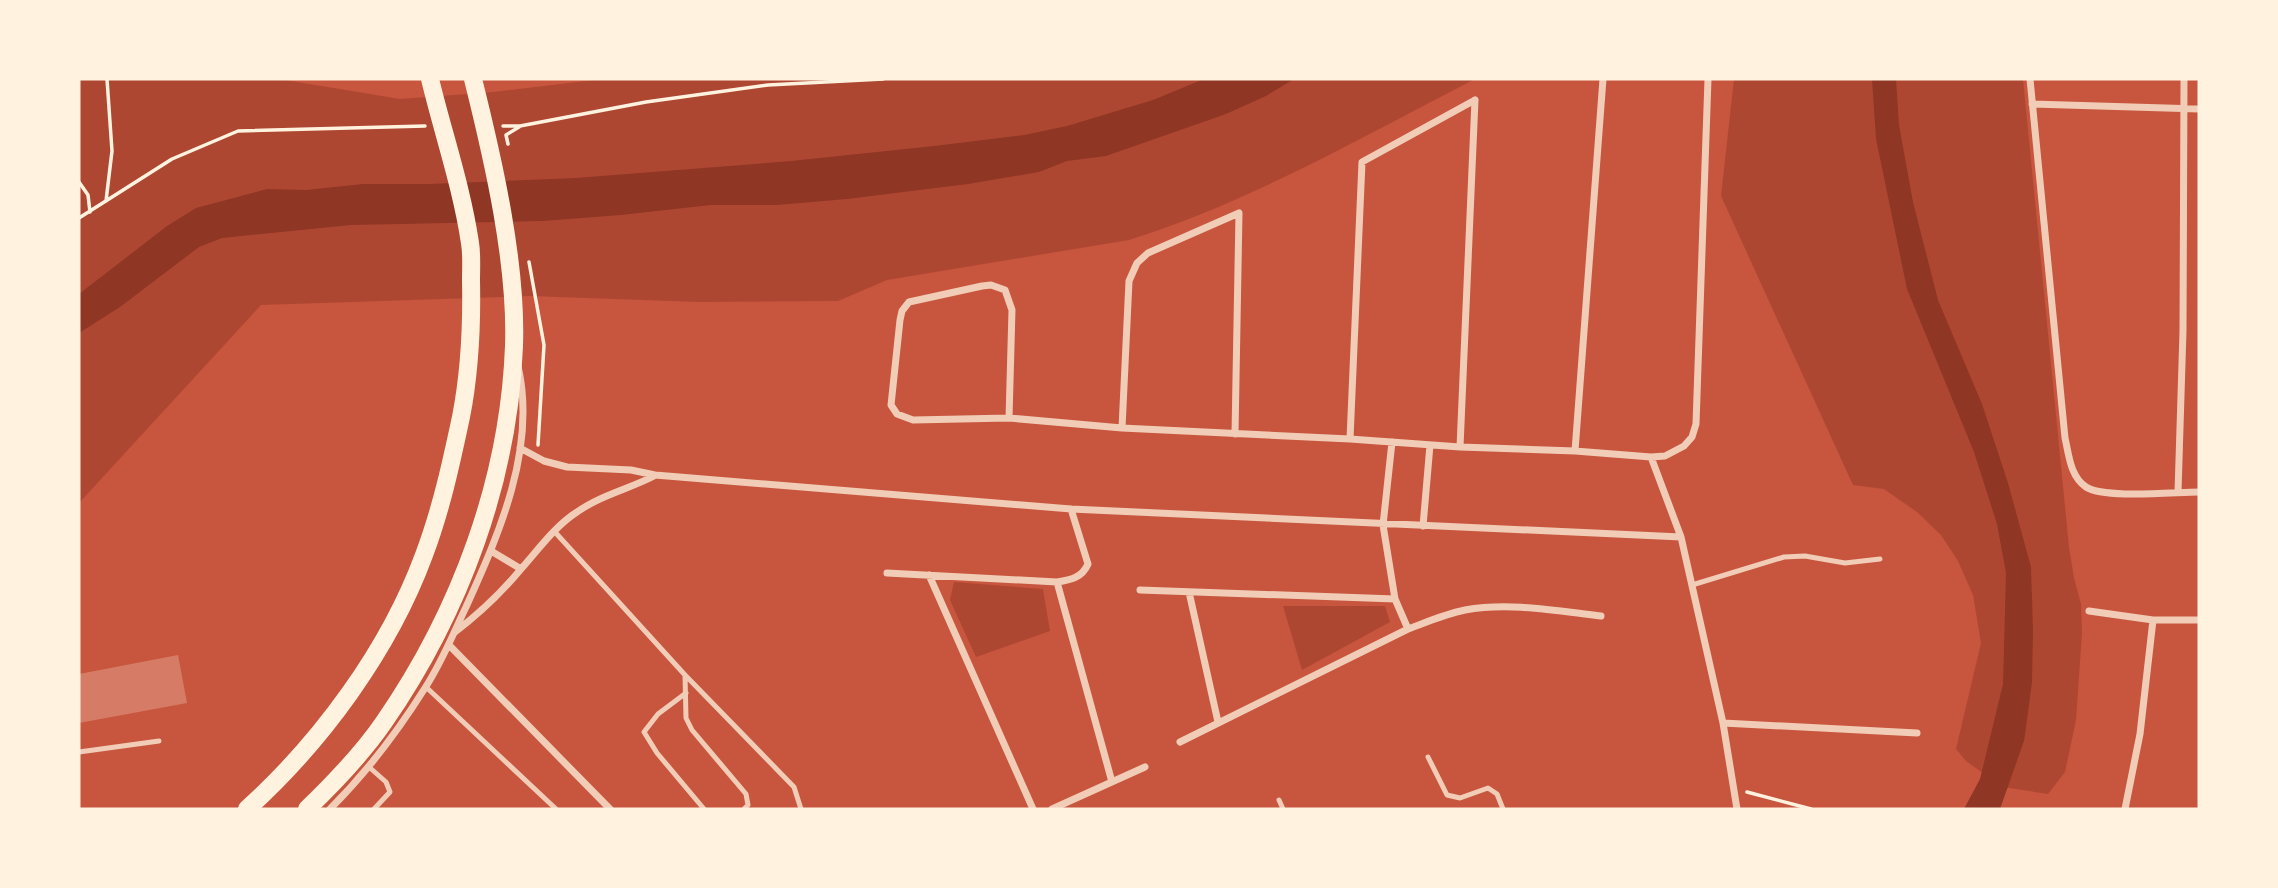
<svg xmlns="http://www.w3.org/2000/svg" width="2278" height="888" viewBox="0 0 2278 888" font-family="'Space Grotesk',sans-serif">
	<style>
		.green { fill: #ae4732 }
		.water { fill: #8f3625 }
		.building { fill: #d67c66 }
		.lines { fill: none; stroke-linecap: round; stroke-linejoin: round }
		.path { stroke: #fff3e0; stroke-width: 3.5 }
		.service { stroke: #f1ccb7; stroke-width: 5 }
		.minor { stroke: #f1ccb7; stroke-width: 7 }
		.trunk { stroke: #fff3e0; stroke-width: 18 }
	</style>
	<rect width="100%" height="100%" fill="#c8553d"/>
	<path class="green" d="M79,79H279L400,99L493,92L603,79H1475C1362,137 1250,202 1129,240L887,280L838,301L699,302L529,296L261,305L79,503Z
		M1734,79H2023L2069,547L2074,578L2081,604L2082,633L2076,720L2065,772L2048,794L2003,787L1966,761L1956,749L1981,643L1973,595L1958,561L1941,535L1917,512L1884,489L1853,485L1721,196Z
		M954,582L1043,589L1050,631L976,657L950,600Z
		M1283,606H1385L1390,622L1302,670Z"/>
	<path class="water" d="M1204,79H1294L1266,96L1226,114L1106,156L1067,161L1039,172L968,184L847,199L777,205H711L621,215L543,221L351,225L222,238L199,247L120,307L79,333V294L167,226L196,208L267,189L306,190L363,184H429L576,178L791,161L934,146L1024,135L1067,126L1153,100Z
		M1872,79H1896L1899,125L1913,202L1938,300L1982,404L2008,483L2031,567L2033,631L2032,682L2026,727L2024,741L2000,809H1964L1980,779L2003,684L2006,573L1997,524L1974,452L1907,289L1876,139Z"/>
	<path class="building" d="M178,655L187,703L79,723V674Z"/>
	<g class="lines">
		<path class="path" d="M503,126H520L646,102L768,85L883,79
			M508,144L506,135L519,127
			M79,182L88,195L90,212
			M106,201L112,151L107,79
			M79,218L172,159L238,131L425,126
			M529,262L544,345L538,445
			M1747,792L1811,809"/>
		<path class="service" d="M554,531L685,675L686,718L692,730L746,794L748,805L744,809
			M1692,585L1784,557L1805,556L1845,563L1880,559
			M685,675L794,787L801,809
			M426,687L556,809
			M686,693L658,714L644,732L657,753L704,809
			M79,752L159,741
			M1428,757L1447,795L1460,798L1488,788L1497,794L1503,809
			M369,767L386,782L390,792L374,809
			M1279,800L1283,809"/>
		<path class="minor" d="M2030,79L2065,438C2069,455 2070,476 2086,487C2104,499 2175,492 2199,492
			M2032,104L2199,109
			M1009,418L1012,310L1005,290L991,285L982,286L909,302L902,311L900,320L891,405L897,414L913,420L1009,418L1122,428L1350,439L1460,447L1575,451L1651,457L1665,456L1684,446L1692,437L1696,424L1708,79
			M1122,428L1129,281L1137,263L1148,253L1239,213L1235,434
			M1350,439L1362,162L1475,100
			M1392,442L1383,525L1395,599L1408,629
			M1460,447L1475,100
			M520,448L544,461L567,467L631,470L655,475L1071,509L1681,537
			M1575,451L1603,79
			M1651,457L1681,537L1723,723L1737,809
			M2178,492L2183,331L2184,79
			M1423,526L1430,445
			M491,551L521,569
			M887,573L1057,582C1070,580 1082,578 1088,564L1071,509
			M929,575L1033,809
			M1057,582L1112,782
			M1140,590L1395,599
			M1189,592L1218,722
			M2089,611L2153,620H2199
			M455,632C480,613 501,593 521,569C538,550 555,526 577,512C601,495 629,489 654,476
			M449,645L610,809
			M1723,723L1917,733
			M1180,742L1408,629C1427,622 1445,614 1465,610C1510,602 1557,611 1601,616
			M330,809C366,773 398,731 425,688C442,662 453,634 466,607C499,534 537,448 518,366
			M1052,809L1145,767
			M2125,809L2140,734L2153,620"/>
		<path class="trunk" d="M247,809C321,742 389,650 424,555C441,510 451,464 461,417C470,371 472,327 471,280C471,268 472,255 470,243C462,188 443,133 430,79
			M307,809C335,782 362,754 384,722C460,612 509,480 514,346C517,263 493,159 473,79"/>
	</g>
	<rect width="2278" height="888" fill="none" stroke="#fff3e0" stroke-width="161"/>
</svg>
